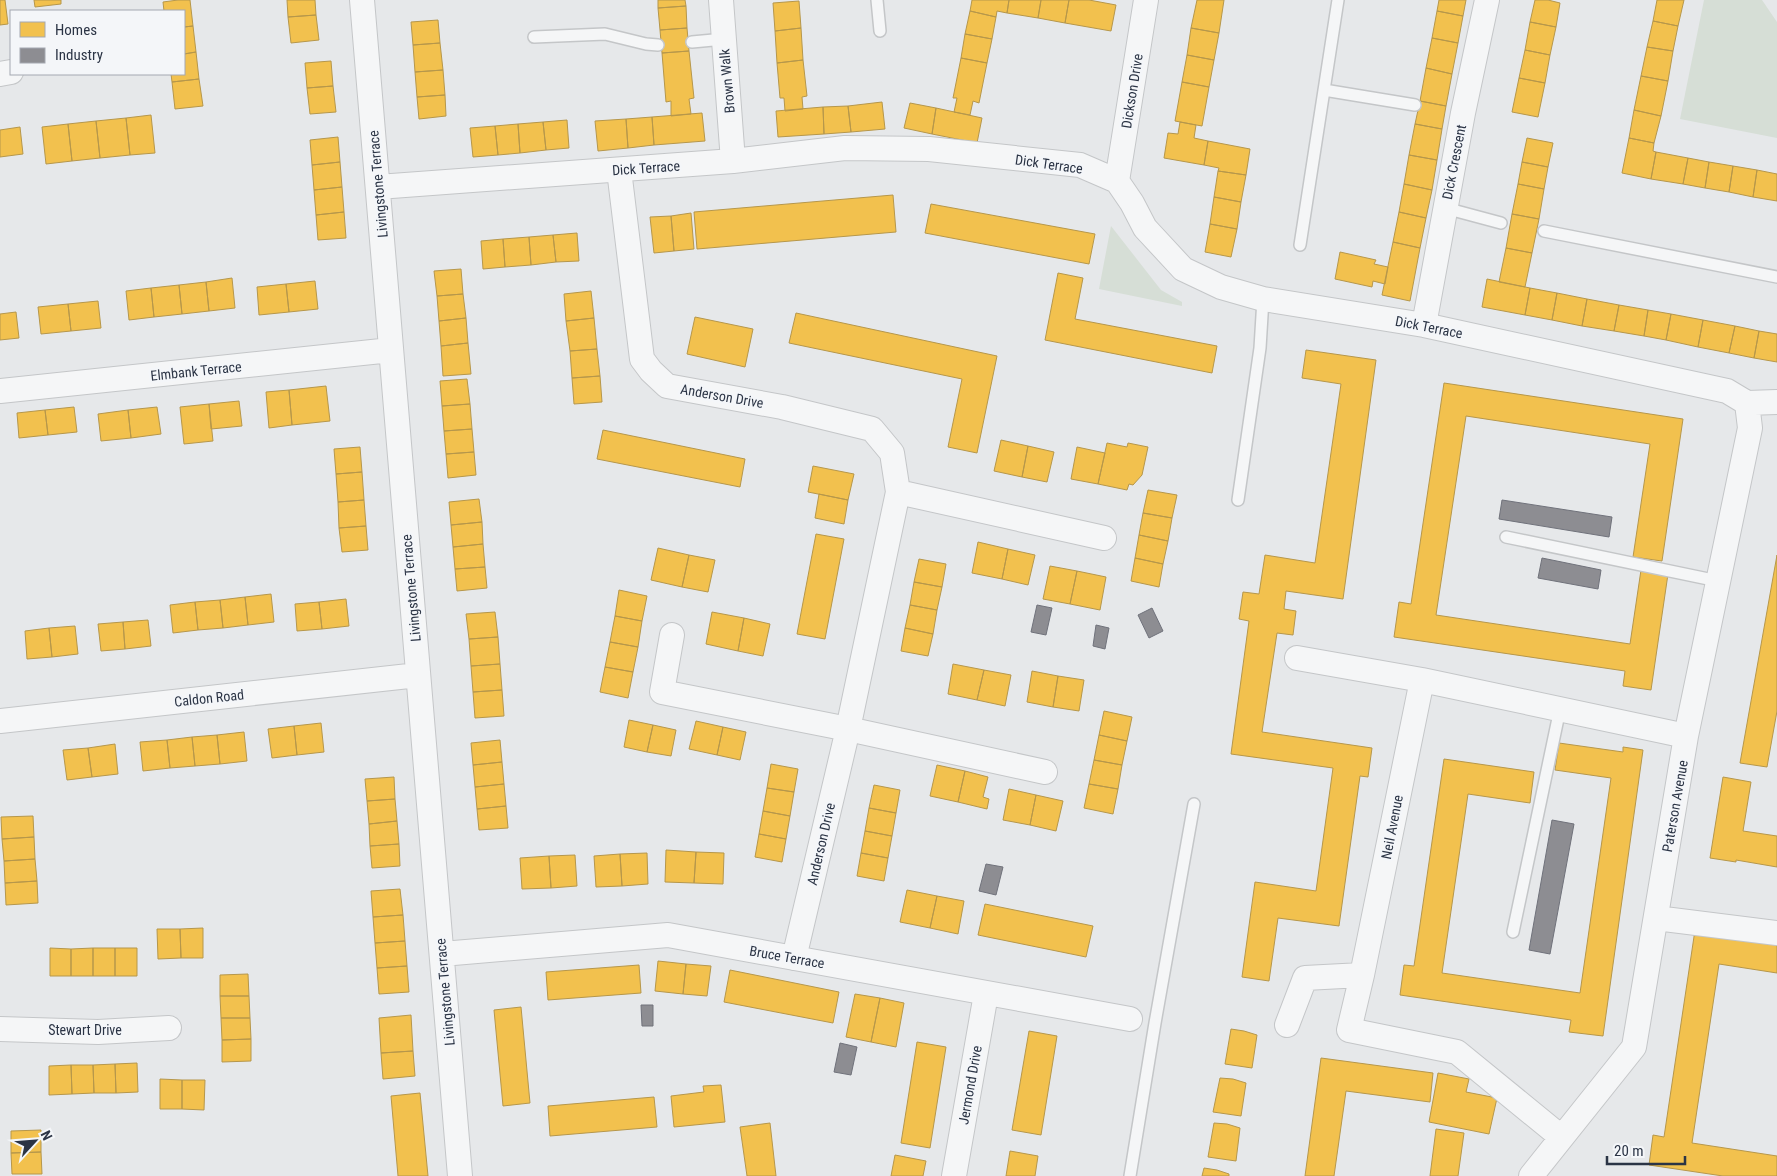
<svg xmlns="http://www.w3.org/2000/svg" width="1777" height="1176" viewBox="0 0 1777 1176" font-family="'Roboto Condensed',sans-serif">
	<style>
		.green { fill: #d6ded6 }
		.homes { fill: #f2c14e; stroke: #b6974b }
		.industry { fill: #8d8d92; stroke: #70727b }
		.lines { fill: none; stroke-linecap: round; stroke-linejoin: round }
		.service-casing { stroke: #c4c6c8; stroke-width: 14 }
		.minor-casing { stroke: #c4c6c8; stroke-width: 26 }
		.service { stroke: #f5f6f7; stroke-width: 11 }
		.minor { stroke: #f5f6f7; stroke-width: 24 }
		.labels { text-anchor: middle; stroke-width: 5; stroke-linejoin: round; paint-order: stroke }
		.street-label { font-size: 14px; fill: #2b3445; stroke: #f4f6f9 }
	</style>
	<rect width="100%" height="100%" fill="#e6e8ea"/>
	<path class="green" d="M1704,0H1762L1777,22V138L1680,119Z
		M1111,226L1161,290L1182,302V306L1099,289Z"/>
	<path class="homes" d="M0,0H5L8,24L0,25Z
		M34,0H61V4L35,7Z
		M178,0H190L193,26L184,27V11H164L163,2Z
		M287,0H315L316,15L288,17Z
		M658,0H685L686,6L658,8Z
		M972,0H1009L1007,13L997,11L996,17L970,11Z
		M1009,0H1041L1038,18L1007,13Z
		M1041,0H1069L1065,23L1038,18Z
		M1069,0H1089L1116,5L1111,31L1065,23Z
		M1197,0H1224L1219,33L1191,28Z
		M1439,0H1466L1463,16L1437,11Z
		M1535,0H1548L1560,3L1556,27L1530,22Z
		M1657,0H1684L1678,26L1653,21Z
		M799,1L801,28L775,31L773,3Z
		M686,6L687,28L660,30L658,8Z
		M970,11L996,17L992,39L965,34Z
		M1437,11L1463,16L1458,43L1432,38Z
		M316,15L319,40L291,43L288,17Z
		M438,20L440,43L413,45L411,22Z
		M1653,21L1678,26L1673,51L1647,47Z
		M1530,22L1556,27L1550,55L1525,50Z
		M193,26L196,52L184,54V27Z
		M687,28L689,51L662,53L660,30Z
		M801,28L803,60L777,63L775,31Z
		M1191,28L1219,33L1214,60L1187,55Z
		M965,34L992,39L987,63L961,58Z
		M1432,38L1458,43L1452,74L1426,68Z
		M440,43L443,70L415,72L413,45Z
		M1647,47L1673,51L1668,81L1641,76Z
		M1525,50L1550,55L1545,83L1519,78Z
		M689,51L694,98L689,99L691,114L671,116V101L666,102L662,53Z
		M196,52L199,79L172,82L171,74H184V54Z
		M1187,55L1214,60L1209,87L1182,82Z
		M961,58L987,63L979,103L973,101L970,115L954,112L957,98H953Z
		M803,60L807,96L802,97L803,109L785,111L784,98H780L777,63Z
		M331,61L333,86L307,88L305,63Z
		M1426,68L1452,74L1446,106L1420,101Z
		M443,70L445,95L417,97L415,72Z
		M1641,76L1668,81L1661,116L1634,110Z
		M1519,78L1545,83L1538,117L1512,112Z
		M199,79L203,106L175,109L172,82Z
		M1182,82L1209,87L1202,126L1175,121Z
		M333,86L336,112L310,114L307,88Z
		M445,95L446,116L419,119L417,97Z
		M1420,101L1446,106L1442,129L1415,124Z
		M882,102L885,129L851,132L848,106Z
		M910,103L936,108L932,134L904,128Z
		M848,106L851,132L824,134L823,107Z
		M823,107L824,134L778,137L776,111Z
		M936,108L982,118L977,143L932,134Z
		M1634,110L1661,116L1654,143L1629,138Z
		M702,113L705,141L654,145L652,117Z
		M151,115L155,153L130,155L126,118Z
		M652,117L654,145L628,148L626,119Z
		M126,118L130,155L100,158L96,121Z
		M626,119L628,148L598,151L595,121Z
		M567,120L569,148L546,150L543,122Z
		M96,121L100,158L72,161L68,124Z
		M543,122L546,150L520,153L518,124Z
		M1180,122L1196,125L1194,138L1208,141L1204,165L1164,158L1168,133L1178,134Z
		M68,124L72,161L46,164L42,127Z
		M518,124L520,153L498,155L495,126Z
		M1415,124L1442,129L1437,160L1409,155Z
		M495,126L498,155L473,157L470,128Z
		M20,127L23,154L0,157V130Z
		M338,137L340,162L312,165L310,140Z
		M1527,138L1553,143L1548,167L1522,162Z
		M1629,138L1654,143L1653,151L1656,152L1651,179L1622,173Z
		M1208,141L1250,149L1246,175L1218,171L1219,168L1204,165Z
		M1656,152L1688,158L1683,184L1651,179Z
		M1409,155L1437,160L1432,190L1404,184Z
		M1688,158L1709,162L1705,188L1683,184Z
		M340,162L342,187L314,190L312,165Z
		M1522,162L1548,167L1544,189L1518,184Z
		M1709,162L1733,166L1729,192L1705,188Z
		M1733,166L1757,170L1753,197L1729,192Z
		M1757,170L1777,174V201L1753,197Z
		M1218,171L1246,175L1241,202L1214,197Z
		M1404,184L1432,190L1426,218L1399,212Z
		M1518,184L1544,189L1539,219L1512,214Z
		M342,187L344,212L316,215L314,190Z
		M893,195L896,232L697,249L694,212Z
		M1214,197L1241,202L1237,229L1210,224Z
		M931,204L1095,234L1089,264L925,233Z
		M344,212L346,238L318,240L316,215Z
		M1399,212L1426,218L1420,248L1393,242Z
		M691,213L694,249L674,251L671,216Z
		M1512,214L1539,219L1532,253L1506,248Z
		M671,216L674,251L654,253L650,217Z
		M1210,224L1237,229L1231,257L1205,252Z
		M577,233L579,261L556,262L553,235Z
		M553,235L556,262L531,265L529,237Z
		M529,237L531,265L505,267L503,239Z
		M503,239L505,267L483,269L481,241Z
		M1393,242L1420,248L1410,301L1382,295Z
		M1506,248L1532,253L1525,287L1499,282Z
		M1340,252L1376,260L1374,264L1388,267L1385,284L1373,281L1372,287L1335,279Z
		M461,269L463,294L437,296L434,271Z
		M1058,273L1083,278L1075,319L1217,346L1212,373L1045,340Z
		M232,278L235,308L209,311L206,282Z
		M1487,279L1530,288L1525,315L1482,307Z
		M315,281L318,309L289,312L286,284Z
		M206,282L209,311L182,314L179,285Z
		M286,284L289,312L259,315L257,287Z
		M179,285L182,314L154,317L151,288Z
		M151,288L154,317L129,320L126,291Z
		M1530,288L1557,293L1552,320L1525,315Z
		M591,291L594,318L566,321L564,294Z
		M1557,293L1587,299L1582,326L1552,320Z
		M463,294L466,318L439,321L437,296Z
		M1587,299L1619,305L1614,331L1582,326Z
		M98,301L101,328L71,331L68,304Z
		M68,304L71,331L41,334L38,307Z
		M1619,305L1648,310L1644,336L1614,331Z
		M1648,310L1671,314L1666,340L1644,336Z
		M16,312L19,338L0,340V314Z
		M796,313L997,356L977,453L948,447L962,379L789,343Z
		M1671,314L1703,320L1698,347L1666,340Z
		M695,317L753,329L745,367L687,354Z
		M466,318L468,343L441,346L439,321Z
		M594,318L597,349L570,351L566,321Z
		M1703,320L1735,326L1729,353L1698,347Z
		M1735,326L1759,331L1754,358L1729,353Z
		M1759,331L1777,334V362L1754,358Z
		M468,343L471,374L443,376L441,346Z
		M597,349L600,376L572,378L570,351Z
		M1306,350L1376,360L1343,599L1286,591L1284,609L1296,611L1293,635L1277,633L1262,732L1372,748L1368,777L1360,776L1339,926L1278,918L1269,981L1242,977L1255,882L1316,891L1333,768L1231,754L1249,621L1239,619L1243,592L1259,594L1265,555L1315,563L1341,384L1302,378Z
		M600,376L602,402L574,404L572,378Z
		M467,379L470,404L442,406L440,381Z
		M1444,383L1683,419L1662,561L1633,557L1650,444L1466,416L1436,615L1630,644L1641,570L1668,574L1651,690L1623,686L1625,671L1394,637L1399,602L1411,604Z
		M326,386L330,421L292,425L289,390Z
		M289,390L292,425L269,428L266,392Z
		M239,401L242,426L211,429L209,404Z
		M209,404L213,441L184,444L180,407Z
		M470,404L472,429L444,431L442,406Z
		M74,407L77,432L48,435L45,410Z
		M157,407L161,434L131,438L128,410Z
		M45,410L48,435L19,438L17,413Z
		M128,410L131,438L101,441L98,414Z
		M472,429L474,452L446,454L444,431Z
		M603,430L745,459L740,487L597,459Z
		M1001,440L1028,446L1022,477L994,471Z
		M1107,443L1127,447L1128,443L1148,447L1142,475L1133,485L1129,484L1127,490L1098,484Z
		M1028,446L1054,452L1047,482L1022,477Z
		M360,447L362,472L336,474L334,449Z
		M1077,447L1105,453L1098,484L1071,479Z
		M474,452L476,475L448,478L446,454Z
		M813,466L854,474L848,500L808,492Z
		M362,472L364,500L338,502L336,474Z
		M1148,490L1177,495L1172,518L1143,513Z
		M819,494L848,500L844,524L815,518Z
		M479,499L482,522L451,525L449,502Z
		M364,500L366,526L339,528L338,502Z
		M1143,513L1172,518L1168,541L1139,535Z
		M482,522L483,544L453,547L451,525Z
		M366,526L368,550L342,552L339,528Z
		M816,534L844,539L825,639L797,634Z
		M1139,535L1168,541L1163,564L1135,558Z
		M978,542L1008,549L1002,579L972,573Z
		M483,544L485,567L455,569L453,547Z
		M658,548L689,555L682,587L651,580Z
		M1008,549L1035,555L1028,585L1002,579Z
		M689,555L715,560L708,592L682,587Z
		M1777,555V711L1767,767L1740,763Z
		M1135,558L1163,564L1159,587L1131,581Z
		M919,559L946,564L942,587L914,582Z
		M1050,566L1077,571L1070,604L1043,599Z
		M485,567L487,588L457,591L455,569Z
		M1077,571L1106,577L1100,610L1070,604Z
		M914,582L942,587L937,610L910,605Z
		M619,590L647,596L642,621L615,616Z
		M271,594L274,622L248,625L245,597Z
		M245,597L248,625L223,628L220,600Z
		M346,599L349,626L322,629L319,602Z
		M220,600L223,628L198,630L195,602Z
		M195,602L198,630L173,633L170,605Z
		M319,602L322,629L297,631L295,604Z
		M910,605L937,610L933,634L905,628Z
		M495,612L498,637L469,639L466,614Z
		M712,612L744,618L738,651L706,644Z
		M615,616L642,621L638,647L610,642Z
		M744,618L770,624L763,656L738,651Z
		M148,620L151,646L125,649L123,622Z
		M123,622L125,649L101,651L98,624Z
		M75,626L78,654L52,657L49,628Z
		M49,628L52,657L27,659L25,631Z
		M905,628L933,634L928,656L901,651Z
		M498,637L500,664L471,666L469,639Z
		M610,642L638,647L633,672L605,667Z
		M500,664L502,690L473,692L471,666Z
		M953,664L984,670L977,700L948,694Z
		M605,667L633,672L628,698L600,692Z
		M984,670L1011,675L1005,706L977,700Z
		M1032,671L1058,676L1053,707L1027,702Z
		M1058,676L1084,680L1079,711L1053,707Z
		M502,690L504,716L475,718L473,692Z
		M1104,711L1132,717L1127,741L1099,735Z
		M629,720L653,725L647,752L624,747Z
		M696,721L723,727L717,755L689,749Z
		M321,723L324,752L297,755L294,726Z
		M653,725L676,730L671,756L647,752Z
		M294,726L297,755L272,758L268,729Z
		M723,727L746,732L740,760L717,755Z
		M244,732L247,761L220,764L217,735Z
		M217,735L220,764L195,766L192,737Z
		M1099,735L1127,741L1122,765L1094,760Z
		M192,737L195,766L170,768L167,740Z
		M167,740L170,768L143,771L140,742Z
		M500,740L502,762L473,765L471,743Z
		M1559,743L1623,752V747L1643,750L1603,1036L1569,1032L1571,1020L1400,995L1404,965L1414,966L1444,759L1534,772L1530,803L1468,794L1442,973L1580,993L1611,778L1555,770Z
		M115,744L118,774L92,777L88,748Z
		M88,748L92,777L67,780L63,750Z
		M1094,760L1122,765L1118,789L1089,784Z
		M502,762L504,784L475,787L473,765Z
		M771,764L798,769L794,792L767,788Z
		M937,765L965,771L958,802L930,796Z
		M965,771L988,777L983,797L989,799L987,809L958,802Z
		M394,777L395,799L367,801L365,779Z
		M1723,777L1751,782L1743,831L1777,836V867L1736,860V862L1710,858Z
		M504,784L506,806L477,809L475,787Z
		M1089,784L1118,789L1113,814L1084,808Z
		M874,785L900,790L896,813L869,808Z
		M767,788L794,792L790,816L763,811Z
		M1009,789L1036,795L1030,825L1003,820Z
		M1036,795L1063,801L1056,831L1030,825Z
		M395,799L397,821L369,824L367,801Z
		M506,806L508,828L479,830L477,809Z
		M869,808L896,813L892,836L865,831Z
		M763,811L790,816L786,839L759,834Z
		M33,816L34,837L2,839L1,817Z
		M397,821L399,844L370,846L369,824Z
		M865,831L892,836L888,858L861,853Z
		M759,834L786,839L782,862L755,857Z
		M34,837L35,859L4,861L2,839Z
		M399,844L400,866L372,868L370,846Z
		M666,850L696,852L694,883L665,882Z
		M696,852L724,853L723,884L694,883Z
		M647,853L648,884L622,886L620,854Z
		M861,853L888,858L884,881L857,876Z
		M620,854L622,886L596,887L594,856Z
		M575,855L577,886L551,888L549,856Z
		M549,856L551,888L522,889L520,858Z
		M35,859L37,881L5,883L4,861Z
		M37,881L38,903L6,905L5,883Z
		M400,889L403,915L373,917L371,891Z
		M907,890L937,896L930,928L900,922Z
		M937,896L964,901L958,934L930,928Z
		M985,904L1093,926L1086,957L978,935Z
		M403,915L405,941L375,943L373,917Z
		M203,928V958H181L180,929Z
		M157,929H180L181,958L158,959Z
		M1695,930L1777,943V973L1719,964L1692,1143L1777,1156V1176H1723L1649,1165L1653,1135L1664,1137Z
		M405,941L407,966L377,968L375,943Z
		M50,948L71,949V976H50Z
		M93,948V976H71V949Z
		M93,948H115V976H93Z
		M115,948H137V976H115Z
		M658,961L686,964L683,994L655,991Z
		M686,964L711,966L707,996L683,994Z
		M639,965L641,993L548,1000L546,972Z
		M407,966L409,992L379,994L377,968Z
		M730,970L839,992L833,1023L724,1002Z
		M248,974L249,996H220V975Z
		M855,994L880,998L871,1042L846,1037Z
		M220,996H249L250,1018H221Z
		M880,998L904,1003L896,1047L871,1042Z
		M521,1007L530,1103L503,1106L494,1010Z
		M411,1015L413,1051L381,1053L379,1018Z
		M221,1018H250L251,1039L222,1040Z
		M1231,1029L1244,1031L1257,1035L1252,1068L1225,1064Z
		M1029,1031L1057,1036L1041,1135L1012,1130Z
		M251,1039V1061L222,1062V1040Z
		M917,1042L946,1047L930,1148L901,1143Z
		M413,1051L415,1076L383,1079L381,1053Z
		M1321,1058L1433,1073L1430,1102L1346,1091L1334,1176H1305Z
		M137,1063L138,1092L116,1093L115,1064Z
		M115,1064L116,1093H94L93,1065Z
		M71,1065L72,1094L49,1095V1066Z
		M71,1065H93L94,1093L72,1094Z
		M1438,1073L1469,1079L1466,1092L1497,1098L1489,1134L1429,1122Z
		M1220,1078L1233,1079L1246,1083L1241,1116L1213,1112Z
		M160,1079L182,1080V1109H160Z
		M182,1080H205L204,1110L182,1109Z
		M721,1085L725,1122L674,1127L671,1096L704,1092L703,1086Z
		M420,1093L428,1176H398L391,1096Z
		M654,1097L657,1127L550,1136L548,1106Z
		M770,1123L776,1176H747L740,1127Z
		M1214,1123L1227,1124L1240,1128L1236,1161L1208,1157Z
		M1436,1129L1464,1133L1458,1176H1430Z
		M41,1130V1152L11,1153V1131Z
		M1010,1151L1038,1156L1035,1176H1006Z
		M41,1152L42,1174H12L11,1153Z
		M895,1155L926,1161L923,1176H891Z
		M1204,1168L1217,1170L1229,1174V1176H1202Z"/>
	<path class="industry" d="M1502,500L1612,517L1609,537L1499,519Z
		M1542,558L1601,570L1598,589L1538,578Z
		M1037,605L1052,608L1046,635L1031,632Z
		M1152,608L1163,631L1149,638L1138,615Z
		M1096,625L1109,628L1105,649L1093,646Z
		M1552,820L1574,824L1550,954L1529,950Z
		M986,864L1003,867L996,895L979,891Z
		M641,1005H653V1026H642Z
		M840,1043L857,1047L851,1075L834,1072Z"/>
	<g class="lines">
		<defs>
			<path id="service" d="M877,0L880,31
				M534,37L605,34L646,44L658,45
				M692,42L724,39
				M1324,90L1415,105
				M1445,208L1501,223
				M1544,231L1777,277
				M1300,245L1338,0
				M1238,500L1260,348L1263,299
				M1506,537L1718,581
				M1513,932L1560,709
				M1130,1176L1155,1023L1194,804"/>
			<path id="minor" d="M362,0L460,1176
				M721,0L733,161
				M0,74L11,72
				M619,170L642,359L651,371L667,386L782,407L872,429L892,453L898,492L848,729L794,958
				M1117,181L1146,0
				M378,187L733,161L845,148L929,149L1080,165L1117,181L1132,203L1145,228L1183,269L1221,287L1263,299L1424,325L1727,391L1747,403
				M1424,325L1463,113L1487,0
				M0,391L391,350
				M1747,403L1777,402
				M898,492L1104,538
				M672,635L662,692L848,729L1045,772
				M1297,658L1422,680L1686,736
				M1422,680L1362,975L1349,1030L1457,1052L1561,1137
				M0,721L418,675
				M1656,918L1777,933
				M442,954L668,935L1130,1019
				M1287,1025L1305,978L1362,975
				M0,1029L98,1032L169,1028
				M954,1176L986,994
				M1531,1176L1634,1047L1686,736L1750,428L1747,403"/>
		</defs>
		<use href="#service" class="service-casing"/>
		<use href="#minor" class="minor-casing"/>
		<use href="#service" class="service"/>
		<use href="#minor" class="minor"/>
	</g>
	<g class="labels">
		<g class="street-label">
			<text transform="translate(727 81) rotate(-95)" y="5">Brown Walk</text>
			<text transform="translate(1132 91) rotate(-81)" y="5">Dickson Drive</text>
			<text transform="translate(1454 162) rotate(-79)" y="5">Dick Crescent</text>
			<text transform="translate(1049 164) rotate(8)" y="5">Dick Terrace</text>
			<text transform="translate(646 168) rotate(-4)" y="5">Dick Terrace</text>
			<text transform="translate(378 184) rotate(-95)" y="5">Livingstone Terrace</text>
			<text transform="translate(1429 327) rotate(11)" y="5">Dick Terrace</text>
			<text transform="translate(196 371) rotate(-6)" y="5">Elmbank Terrace</text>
			<text transform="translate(722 396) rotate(10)" y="5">Anderson Drive</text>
			<text transform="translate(411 588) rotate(-95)" y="5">Livingstone Terrace</text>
			<text transform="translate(209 698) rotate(-6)" y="5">Caldon Road</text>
			<text transform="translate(1675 806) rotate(-80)" y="5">Paterson Avenue</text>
			<text transform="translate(1392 827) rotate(-79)" y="5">Neil Avenue</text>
			<text transform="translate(821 844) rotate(-77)" y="5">Anderson Drive</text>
			<text transform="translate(787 957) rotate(10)" y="5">Bruce Terrace</text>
			<text transform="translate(445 992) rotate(-95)" y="5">Livingstone Terrace</text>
			<text x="85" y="1035">Stewart Drive</text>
			<text transform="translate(970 1085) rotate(-80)" y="5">Jermond Drive</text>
		</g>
	</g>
	<rect x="10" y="10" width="175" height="65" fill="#f4f6f9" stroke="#a4a8b1"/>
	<rect x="20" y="22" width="25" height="15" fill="#f2c14e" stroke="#a4a8b1"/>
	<text x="55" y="35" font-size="15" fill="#2b3445">Homes</text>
	<rect x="20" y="48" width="25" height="15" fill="#8d8d92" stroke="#a4a8b1"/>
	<text x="55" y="60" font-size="15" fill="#2b3445">Industry</text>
	<g transform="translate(35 1141) rotate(64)" stroke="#f4f6f9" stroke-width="4" paint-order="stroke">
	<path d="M0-4L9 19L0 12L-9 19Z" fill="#2b3445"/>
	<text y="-8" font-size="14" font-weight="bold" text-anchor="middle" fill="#2b3445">N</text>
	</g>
	<path d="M1607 1156v8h78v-8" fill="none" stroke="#2b3445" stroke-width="2.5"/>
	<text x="1614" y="1156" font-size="15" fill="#2b3445" stroke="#f4f6f9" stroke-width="4" paint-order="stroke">20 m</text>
</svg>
